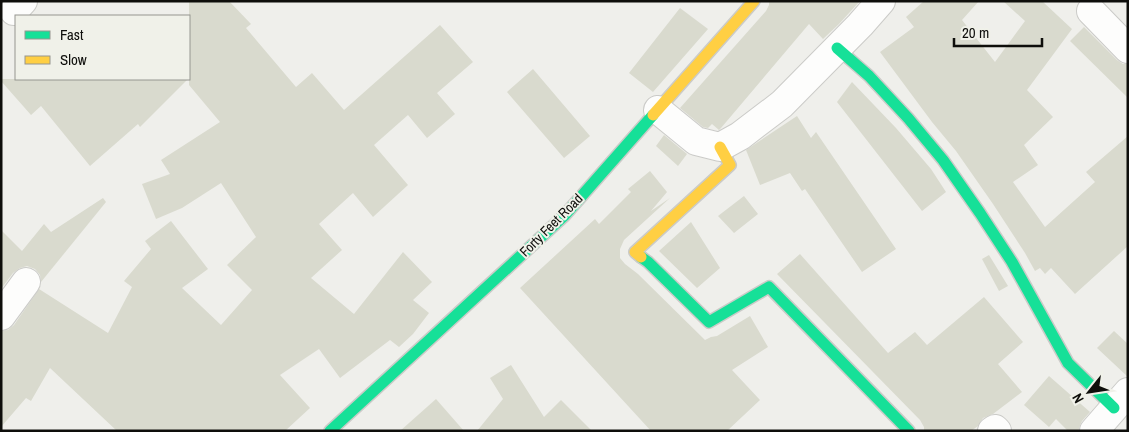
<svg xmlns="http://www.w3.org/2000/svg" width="1129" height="432" viewBox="0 0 1129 432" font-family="'Archivo Narrow',sans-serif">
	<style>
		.building { fill: #d9dace }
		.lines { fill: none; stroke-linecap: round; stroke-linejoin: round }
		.street-casing { stroke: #cbcbc8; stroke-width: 30 }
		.fast-casing { stroke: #cbcbc8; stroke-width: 14 }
		.slow-casing { stroke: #cbcbc8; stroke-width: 14 }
		.street { stroke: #fdfdfc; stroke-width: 28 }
		.fast { stroke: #16e098; stroke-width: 11 }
		.slow { stroke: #ffcf43; stroke-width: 11 }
		.labels { text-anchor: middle; stroke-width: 4; stroke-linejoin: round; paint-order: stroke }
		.street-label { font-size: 14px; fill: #0e0e0b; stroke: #f0f1e9 }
	</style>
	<rect width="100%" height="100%" fill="#efefeb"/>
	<path class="building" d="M189,1H229L251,24L246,28L296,87L312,73L344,110L440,25L473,62L437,93L455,114L427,138L408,115L374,145L408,185L373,217L353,193L319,224L342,250L311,278L354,314L403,252L432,282L413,300L429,313L413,334L399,347L390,340L340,378L319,349L280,375L310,408L285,431H117L50,368L31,401L26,398L1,427V331L8,330L14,325L39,289L108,333L132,287L124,281L151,249L145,241L171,221L208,269L182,288L221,325L252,290L227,265L256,237L221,183L182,208L156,219L142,184L170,174L161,160L220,122L189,85Z
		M769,1H860L839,24L823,39L809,24L721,128L719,130L712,124L708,128L703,127L680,108L766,11L769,5Z
		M924,1H979L962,20L995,62L1025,21L1003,1H1042L1072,29L1027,90L1053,117L1024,145L1038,165L1013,182L1045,227L1095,182L1086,172L1128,136V246L1075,294L1051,268L1045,274L1040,268L1035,271L1025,253L993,204L956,151L932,122L880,52L914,27L906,17Z
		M680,8L708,29L653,92L629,73Z
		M1084,27L1117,60L1123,64H1128V98L1070,41Z
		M533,69L590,136L564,158L507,92Z
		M1,79H188L140,127L138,124L90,166L41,106L31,115L1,81Z
		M852,82L896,128L931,169L946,192L922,211L837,102Z
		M797,116L811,138L816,132L896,249L862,272L805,189L802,191L790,173L760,185L746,150Z
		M664,135L687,154L678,166L656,146Z
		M650,171L667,192L651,211L670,198L624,240L620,249V258L625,264L638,274L705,340L711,337L717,336L750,316L768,347L732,370L760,400L727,431H651L520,288L595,219L599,224L631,192L628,189Z
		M744,196L758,214L734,233L718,216Z
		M103,198L106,202L41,282L40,275L35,269L27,266L20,268L13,273L1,289V230L22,251L44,224L51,232Z
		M691,222L720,268L697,288L659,251Z
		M800,254L888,353L915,332L927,345L984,297L1023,342L998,364L1022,392L993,414L983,418L978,426L971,431H924V427L920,420L777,274Z
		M989,255L1008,286L999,291L982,259Z
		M1114,331L1128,344V377L1097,348Z
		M511,365L544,417L561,400L592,431H477L503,399L490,378Z
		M1049,376L1090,412L1082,421L1079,428V431H1068L1056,419L1049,427L1024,405Z
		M436,399L464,431H400Z"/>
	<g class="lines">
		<defs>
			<path id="street" d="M14,11L23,1
				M1091,11L1128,49
				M658,110L696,141L720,147L740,136L782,104L860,25L881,1
				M1,316L26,282
				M992,431L995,429L997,431
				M1094,431L1128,392"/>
			<path id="fast" d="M837,48L869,76L908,118L943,160L980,213L1012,262L1068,363L1114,408
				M641,257L648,262L709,322L769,287L909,431
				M330,431L564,216L653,115"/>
			<path id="slow" d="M653,115L754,1
				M641,257L635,252L730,165L720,147"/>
		</defs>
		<use href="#street" class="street-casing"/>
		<use href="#fast" class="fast-casing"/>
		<use href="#slow" class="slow-casing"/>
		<use href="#street" class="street"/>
		<use href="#fast" class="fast"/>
		<use href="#slow" class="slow"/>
	</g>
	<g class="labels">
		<g class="street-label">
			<text transform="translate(551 225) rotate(-45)" y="5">Forty Feet Road</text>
		</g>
	</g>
	<rect width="1129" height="432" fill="none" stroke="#0e0e0b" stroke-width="5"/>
	<rect x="15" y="15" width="175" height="65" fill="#f0f1e9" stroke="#969690"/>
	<rect x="25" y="31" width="25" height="8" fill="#16e098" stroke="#969690"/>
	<text x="60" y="40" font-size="15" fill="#0e0e0b">Fast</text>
	<rect x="25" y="56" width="25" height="8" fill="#ffcf43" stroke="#969690"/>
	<text x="60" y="65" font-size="15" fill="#0e0e0b">Slow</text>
	<g transform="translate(1089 392) rotate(240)" stroke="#f0f1e9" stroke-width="4" paint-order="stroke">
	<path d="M0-4L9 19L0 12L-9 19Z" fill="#0e0e0b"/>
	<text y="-8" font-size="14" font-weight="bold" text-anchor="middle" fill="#0e0e0b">N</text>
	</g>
	<path d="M954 38v8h88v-8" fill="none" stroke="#0e0e0b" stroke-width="2.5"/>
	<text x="962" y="38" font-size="15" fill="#0e0e0b" stroke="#f0f1e9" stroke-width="4" paint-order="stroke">20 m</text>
</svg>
